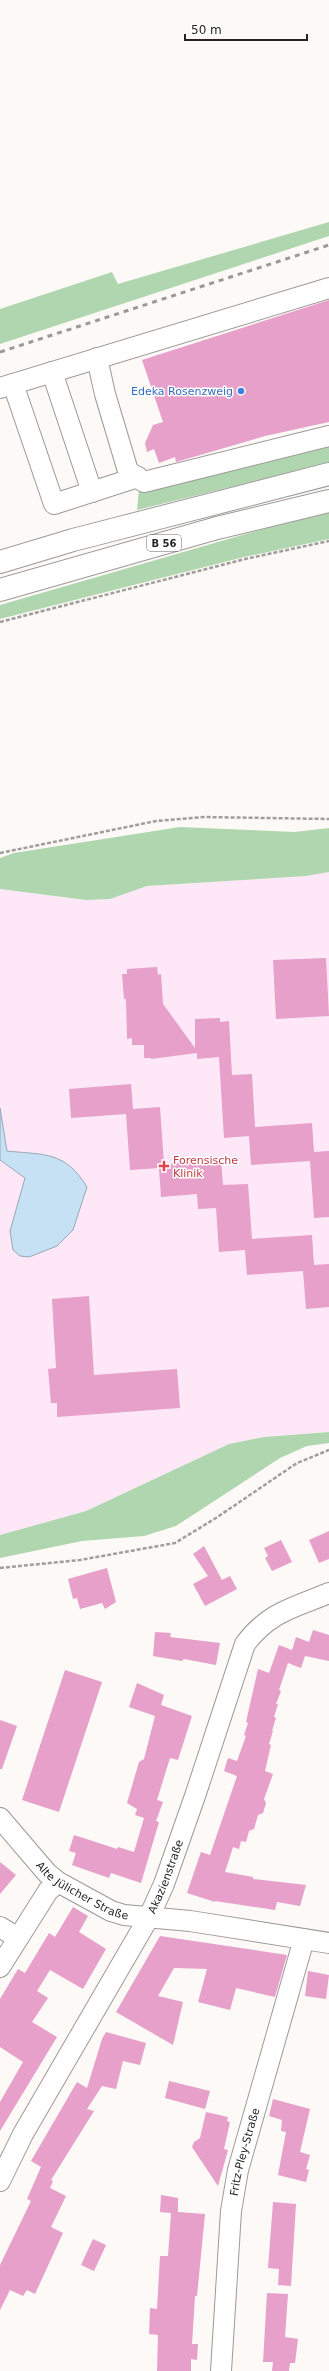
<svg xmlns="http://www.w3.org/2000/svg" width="329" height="2371" viewBox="0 0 329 2371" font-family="'DejaVu Sans',sans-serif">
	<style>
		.medical { fill: #fee8f7 }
		.green { fill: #b0d6b0 }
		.water { fill: #c6e0f4; stroke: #96a8b6 }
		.building { fill: #e6a0c9 }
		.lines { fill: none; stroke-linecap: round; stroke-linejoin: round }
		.minor-casing { stroke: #9d9997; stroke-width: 22 }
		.major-casing { stroke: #9d9997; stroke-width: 24 }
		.path { stroke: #a09d9b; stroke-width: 2.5; stroke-dasharray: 4 2; stroke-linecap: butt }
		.minor { stroke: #fff; stroke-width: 20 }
		.major { stroke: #fff; stroke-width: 22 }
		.rail { stroke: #9b9896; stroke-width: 3; stroke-dasharray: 5 5; stroke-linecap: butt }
		.shop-dot { fill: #3f7fe0; stroke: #fff; stroke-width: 1.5 }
		.health-dot { fill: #e0444e; stroke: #fff; stroke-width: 1.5 }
		.labels { text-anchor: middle; stroke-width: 3; stroke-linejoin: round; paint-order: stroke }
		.shield { fill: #fff; stroke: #686666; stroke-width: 1 }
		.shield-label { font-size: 10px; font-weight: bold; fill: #272524 }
		.shop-label { font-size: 11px; fill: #366cbe; stroke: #fff; text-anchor: end }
		.health-label { font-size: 11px; fill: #be3a42; stroke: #fff; text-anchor: start }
		.street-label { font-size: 11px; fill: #272524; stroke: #fff }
	</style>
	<rect width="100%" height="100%" fill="#fdf9f6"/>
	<path class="medical" d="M329,872V1432L264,1437L229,1444L86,1511L0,1535V889L86,900L109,899L147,886L306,876Z"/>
	<path class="green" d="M329,222V236L0,344V309L112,272L118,284Z
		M329,438V463L137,510L139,489Z
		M329,510V539L244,557L0,619V605Z
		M180,827L294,832L329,828V872L306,876L147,886L110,899L86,900L0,889V858L14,853Z
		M329,1432V1443L307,1446L280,1458L176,1526L144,1536L82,1541L0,1558V1535L86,1511L229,1444L264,1437Z"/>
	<path class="water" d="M0,1108L7,1151C45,1155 65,1151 87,1187L73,1230L57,1246L29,1257L20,1256L13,1250L10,1231L25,1178L0,1160Z"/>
	<path class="building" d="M329,300V422L265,436L176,462L175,457L159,463L154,449L147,452L145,443L153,425L163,422L142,360Z
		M326,958L329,1016L276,1019L273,960Z
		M157,967L158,975L161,974L163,1004L195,1048V1019L220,1018V1022L229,1021L232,1075L252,1074L255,1127L312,1123L314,1152L329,1151V1217L314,1218L310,1161L251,1165L249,1136L224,1138L219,1057L197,1059V1053L151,1059V1058H144V1045H132V1038L127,1039L126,999H124L122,974H127V969Z
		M131,1084L133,1109L160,1107L164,1164L221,1160L223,1185L248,1184L252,1239L312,1235L314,1265L329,1264V1307L306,1309L303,1271L247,1275L245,1250L219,1252L216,1208L198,1209L197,1194L161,1197L159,1168L130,1170L126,1114L71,1118L69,1089Z
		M89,1296L94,1375L177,1369L180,1408L57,1417V1403H51L48,1369L56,1368L52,1299Z
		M329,1531V1559L319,1563L309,1540Z
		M281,1540L292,1562L272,1571L265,1558L268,1556L264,1548Z
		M204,1546L222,1580L230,1576L237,1589L205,1606L193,1584L208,1576L193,1554Z
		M107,1568L116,1602L105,1609L102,1603L80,1609L77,1598L73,1599L68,1579Z
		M313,1630L329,1635V1661L305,1656L301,1668L288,1663L279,1690L281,1691L276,1704H278L274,1717L276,1718L272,1731H273L269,1744L271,1745L265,1771L273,1774L264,1799L266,1803L263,1813L258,1815L254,1829L249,1831L246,1842L241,1841L239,1849L233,1847L225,1872L253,1877V1879L306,1885L300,1906L277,1902L275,1910L215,1901V1902L187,1893L201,1852L210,1855L237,1776L224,1771L228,1758L237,1761L246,1736L244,1735L248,1723L246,1722L258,1669L269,1673L279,1645L292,1650L296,1637L309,1642Z
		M155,1632L171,1633L170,1637L220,1643L216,1665L184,1659L182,1661L153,1656Z
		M65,1670L102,1682L59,1812L22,1800Z
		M137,1683L164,1695L161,1705L192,1716L178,1760L170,1758L157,1800L163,1802L156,1821L159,1822L141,1883L111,1873L109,1878L72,1865L76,1853L69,1851L74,1835L117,1849L118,1847L134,1852L144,1818L135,1815L137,1809L127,1803L139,1762L144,1759L155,1716L129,1707Z
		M0,1720L17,1726L2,1769H0Z
		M0,1862L16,1875L0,1894Z
		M73,1907L88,1916L79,1932L106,1949L83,1989L50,1970L37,1991L48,1998L32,2022L57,2037L0,2131V2102L23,2062L0,2047V1999L18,1969L25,1973L49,1933L55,1937Z
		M160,1936L287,1955L275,1997L236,1988L230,2010L198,2002L207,1969L174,1968L158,1996L183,2002L173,2045L116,2012Z
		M308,1971L329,1975L326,1999L305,1996Z
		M106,2032L146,2043L140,2065L123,2061L116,2089L102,2086L87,2109L94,2111L51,2180L53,2181L50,2188L66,2196L51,2227L63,2233L35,2294L27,2290L23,2296L10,2290L0,2310V2265L31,2201L27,2199L41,2167L31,2161L77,2082L87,2088L102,2039Z
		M169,2081L210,2091L205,2109L165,2098Z
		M273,2099L310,2109L300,2152L310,2155L306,2169L309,2170L306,2182L278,2175L286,2132L281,2131L282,2120L269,2116Z
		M206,2112L228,2117L227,2121L230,2122L224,2149L228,2150L218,2186L192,2147L194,2142L200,2138Z
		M161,2195L178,2198V2212L205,2214L197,2296H195L192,2344H198L197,2360L191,2359V2371H157L158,2335L149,2334L150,2308L157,2309L160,2256H168L171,2213L160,2212Z
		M273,2202L296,2204L291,2286L278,2285L279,2269L268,2268Z
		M93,2239L106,2245L94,2271L81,2265Z
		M267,2293L288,2294L285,2337L298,2339L295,2363H290L289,2371H272L273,2362H263Z"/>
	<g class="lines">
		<defs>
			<g id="minor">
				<path d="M97,358L105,394L128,471L144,482L329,436"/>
				<path d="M52,372L92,492"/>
				<path d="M13,384L54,504L138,477"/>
				<path d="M0,388L329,288"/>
				<path id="s1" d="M0,1818L47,1873L58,1882L111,1911L124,1915L190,1921L329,1943"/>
				<path d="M0,1927L18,1938"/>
				<path d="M0,1967L48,1891L58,1882"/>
				<path id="s2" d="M0,2181L23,2134L149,1917L164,1884L195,1796L245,1644C269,1612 293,1608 329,1593"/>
				<path id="s3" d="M221,2371L231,2211L238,2170L304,1939"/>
			</g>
			<path id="major" d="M0,562L73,540L329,474
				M0,590L217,528L329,501"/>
		</defs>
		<use href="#minor" class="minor-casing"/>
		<use href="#major" class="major-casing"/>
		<path class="path" d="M0,622L245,559L329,541
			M0,853L156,821L204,817L329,819
			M0,1568L80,1560L175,1543L216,1518L297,1463L329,1450"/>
		<use href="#minor" class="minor"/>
		<use href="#major" class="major"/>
		<path class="rail" d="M0,352L329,245"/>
	</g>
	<circle class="shop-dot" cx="241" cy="391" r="4"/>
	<path class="health-dot" d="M162 1160h4v4h4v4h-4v4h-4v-4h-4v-4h4z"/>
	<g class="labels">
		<rect class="shield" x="147" y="535" width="34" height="16" rx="3"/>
		<g class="shield-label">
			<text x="164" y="547">B 56</text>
		</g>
		<g class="shop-label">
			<text x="233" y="395">Edeka Rosenzweig</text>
		</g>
		<g class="health-label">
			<text x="173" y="1164">Forensische<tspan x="173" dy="13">Klinik</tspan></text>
		</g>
		<g class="street-label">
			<text dy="4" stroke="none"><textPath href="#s2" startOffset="347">Akazienstraße</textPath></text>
			<text dy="4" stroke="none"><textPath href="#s1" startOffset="112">Alte Jülicher Straße</textPath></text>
			<text dy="4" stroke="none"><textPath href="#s3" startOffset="221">Fritz-Pley-Straße</textPath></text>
		</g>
	</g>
	<path d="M185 34v6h122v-6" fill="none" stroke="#272524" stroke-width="2"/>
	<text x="191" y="34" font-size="12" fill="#272524" stroke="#ffffff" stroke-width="3" paint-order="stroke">50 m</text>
</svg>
